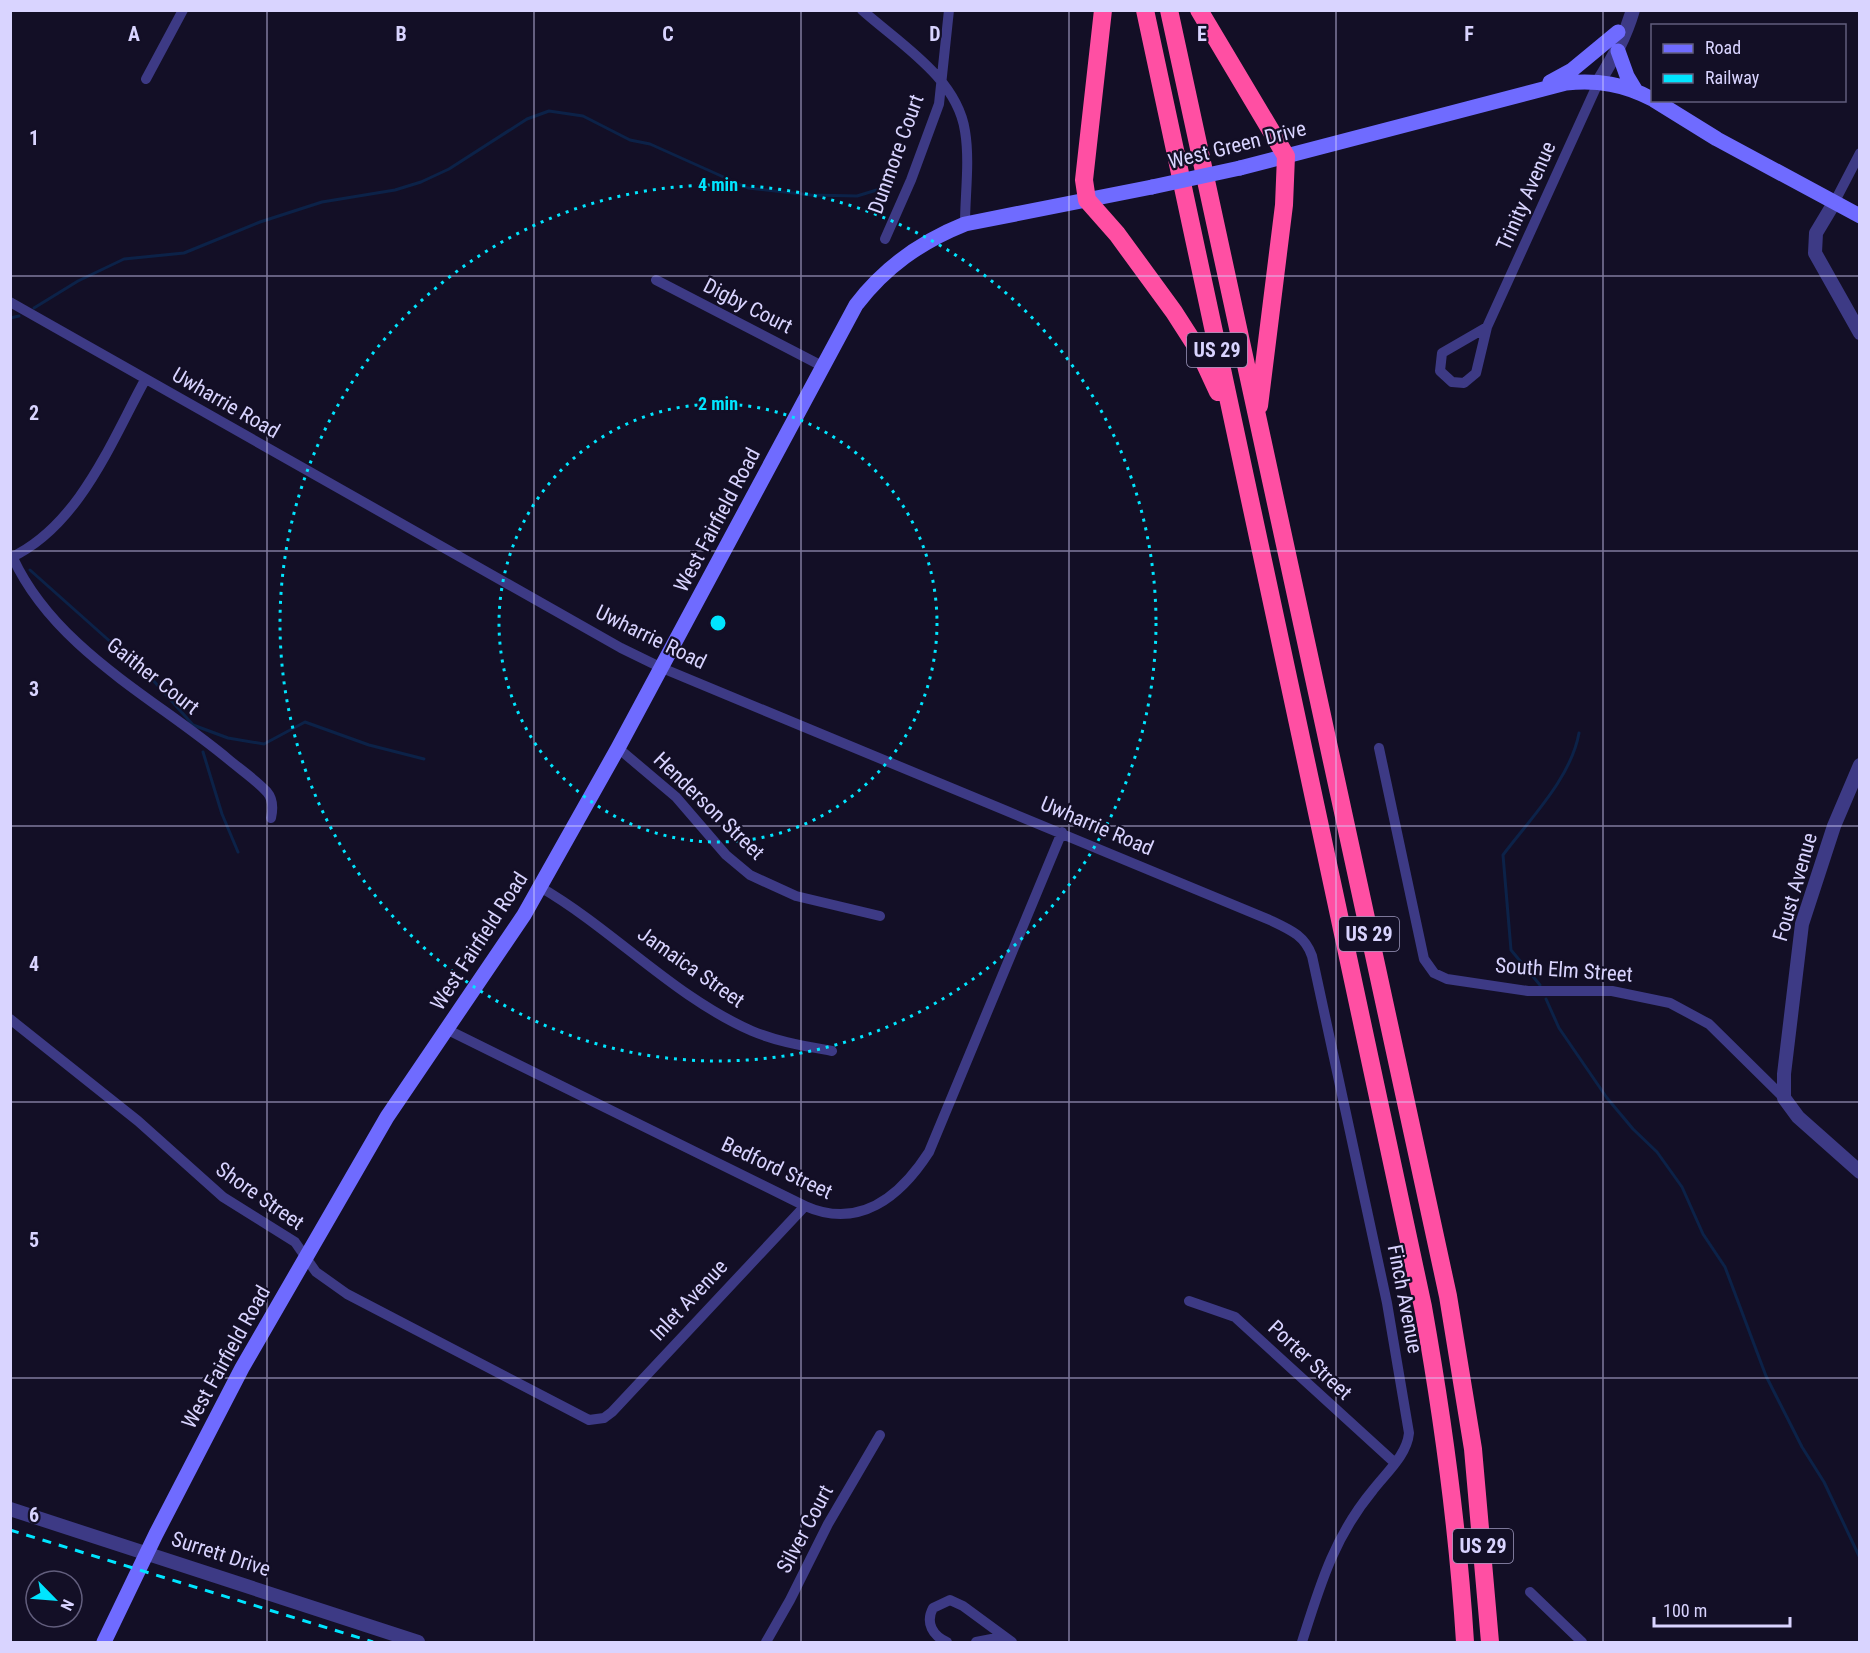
<svg xmlns="http://www.w3.org/2000/svg" width="1870" height="1653" viewBox="0 0 1870 1653" font-family="'Roboto Condensed',sans-serif">
	<style>
		.lines { fill: none; stroke-linecap: round; stroke-linejoin: round }
		.stream { stroke: #0c2248; stroke-width: 3 }
		.minor { stroke: #3d3a85; stroke-width: 10 }
		.tertiary { stroke: #3d3a85; stroke-width: 14 }
		.secondary { stroke: #6f6bff; stroke-width: 15 }
		.motorway { stroke: #ff4fa3; stroke-width: 18 }
		.rail { stroke: #00e5ff; stroke-width: 3; stroke-dasharray: 9 8; stroke-linecap: butt }
		.secondary-bridge { stroke: #6f6bff; stroke-width: 15 }
		.grid { fill: none; stroke: #d9d4ff; stroke-width: 1.5; stroke-opacity: 0.55 }
		.ring { fill: none; stroke: #00e5ff; stroke-width: 3; stroke-dasharray: 3 6 }
		.labels { text-anchor: middle; stroke-width: 4.5; stroke-linejoin: round; paint-order: stroke }
		.shield { fill: #130f26; stroke: #9e99be; stroke-width: 1.5 }
		.shield-label { font-size: 20px; font-weight: bold; fill: #d9d4ff }
		.street-label { font-size: 21px; fill: #d9d4ff; stroke: #130f26 }
		.grid-label { font-size: 20px; text-anchor: middle; font-weight: bold; fill: #d9d4ff; stroke: #130f26; stroke-width: 4.5; stroke-linejoin: round; paint-order: stroke }
		.centre { fill: #00e5ff; stroke: #130f26; stroke-width: 3 }
		.ring-label { font-size: 18px; text-anchor: middle; font-weight: bold; fill: #00e5ff; stroke: #130f26; stroke-width: 4.5; stroke-linejoin: round; paint-order: stroke }
	</style>
	<rect width="100%" height="100%" fill="#130f26"/>
	<g class="lines">
		<path class="stream" d="M34,308L78,281L124,259L184,253L260,222L322,202L395,190L421,182L449,169L527,119L549,111L583,116L630,140L650,144L748,188L811,195L857,196L890,186
			M10,318L19,316
			M30,570L151,678L194,726
			M193,725L228,738L264,744L305,722L369,745L424,759
			M203,752L222,814L238,852
			M1540,985L1511,950L1503,855C1530,819 1571,778 1579,733
			M1546,999L1559,1028L1607,1098L1633,1129L1657,1152L1682,1187L1703,1234L1725,1267L1766,1376L1802,1447L1824,1482L1860,1558"/>
		<path class="minor" d="M862,10C900,44 957,78 965,131C970,161 965,195 965,224
			M146,79L183,10
			M1834,203L1860,153
			M885,239L911,180L939,104L949,10
			M656,280L822,366
			M10,302L621,648L662,668L1272,921C1291,930 1305,936 1312,956L1387,1303L1409,1433C1407,1455 1386,1473 1373,1490C1334,1537 1320,1585 1302,1642
			M1487,327L1442,353L1440,371L1452,382L1464,383L1476,373L1487,327L1599,81
			M10,558C79,526 111,442 145,380
			M13,558C55,649 155,698 228,759C241,770 256,780 267,792C273,799 273,809 271,818
			M618,748L676,797L726,855L750,875L796,896L880,916
			M1379,748L1424,959L1434,973L1447,979L1528,991H1612L1670,1003L1709,1024L1784,1098
			M540,887C614,930 674,997 752,1031C778,1042 805,1046 832,1051
			M10,1019L138,1121L223,1197L295,1242L316,1272L347,1294L589,1420L604,1418L612,1412L805,1206
			M446,1029L805,1206C859,1230 900,1197 929,1152L1062,832
			M1189,1301L1235,1317L1395,1463
			M1530,1592L1582,1642
			M766,1642L790,1600L828,1524L880,1435
			M947,1642C933,1636 925,1623 933,1608L950,1600L963,1606L1012,1642
			M976,1642L1002,1637"/>
		<path class="tertiary" d="M1599,81C1614,57 1625,37 1633,10
			M1834,203L1816,233L1815,253L1860,333
			M1860,765L1834,826L1802,924L1784,1074V1098L1798,1117L1860,1172
			M10,1509L418,1642"/>
		<path class="secondary" d="M1618,51L1627,76L1636,91
			M1550,82L1572,70L1618,32
			M1654,100L1717,139L1860,216
			M1240,168L1566,83C1598,80 1624,84 1652,99
			M104,1642L156,1534L242,1368L387,1117L524,915L618,748L856,305C885,267 920,242 965,224L1152,187"/>
		<path class="motorway" d="M1103,10L1084,180L1087,200L1117,234L1174,312L1199,351L1218,392
			M1145,10L1423,1307C1443,1419 1458,1529 1465,1642
			M1169,10L1448,1296L1473,1449L1490,1642
			M1199,10L1286,156L1284,205L1259,406"/>
		<path class="rail" d="M10,1530L373,1642"/>
		<path class="secondary-bridge" d="M1152,187L1240,168"/>
	</g>
	<path class="grid" d="M267,10V1642M534,10V1642M801,10V1642M1069,10V1642M1336,10V1642M1603,10V1642M10,276H1860M10,551H1860M10,826H1860M10,1102H1860M10,1378H1860"/>
	<g class="ring">
		<circle cx="718" cy="623" r="219"/>
		<circle cx="718" cy="623" r="438"/>
	</g>
	<g class="labels">
		<g class="shield">
			<rect x="1187" y="333" width="60" height="34" rx="4.5"/>
			<rect x="1339" y="917" width="60" height="34" rx="4.5"/>
			<rect x="1453" y="1529" width="60" height="34" rx="4.5"/>
		</g>
		<g class="shield-label">
			<text x="1217" y="357">US 29</text>
			<text x="1369" y="941">US 29</text>
			<text x="1483" y="1553">US 29</text>
		</g>
		<g class="street-label">
			<text transform="translate(1237 145) rotate(-14)" y="7">West Green Drive</text>
			<text transform="translate(896 154) rotate(-70)" y="7">Dunmore Court</text>
			<text transform="translate(1526 196) rotate(-66)" y="7">Trinity Avenue</text>
			<text transform="translate(748 306) rotate(27)" y="7">Digby Court</text>
			<text transform="translate(226 403) rotate(30)" y="7">Uwharrie Road</text>
			<text transform="translate(717 520) rotate(-62)" y="7">West Fairfield Road</text>
			<text transform="translate(651 637) rotate(26)" y="7">Uwharrie Road</text>
			<text transform="translate(153 676) rotate(38)" y="7">Gaither Court</text>
			<text transform="translate(709 806) rotate(44)" y="7">Henderson Street</text>
			<text transform="translate(1097 826) rotate(23)" y="7">Uwharrie Road</text>
			<text transform="translate(1795 887) rotate(-74)" y="7">Foust Avenue</text>
			<text transform="translate(479 941) rotate(-57)" y="7">West Fairfield Road</text>
			<text transform="translate(691 967) rotate(35)" y="7">Jamaica Street</text>
			<text transform="translate(1564 970) rotate(4)" y="7">South Elm Street</text>
			<text transform="translate(777 1168) rotate(25)" y="7">Bedford Street</text>
			<text transform="translate(260 1196) rotate(35)" y="7">Shore Street</text>
			<text transform="translate(1405 1299) rotate(79)" y="7">Finch Avenue</text>
			<text transform="translate(689 1300) rotate(-47)" y="7">Inlet Avenue</text>
			<text transform="translate(226 1357) rotate(-61)" y="7">West Fairfield Road</text>
			<text transform="translate(1310 1360) rotate(43)" y="7">Porter Street</text>
			<text transform="translate(805 1529) rotate(-62)" y="7">Silver Court</text>
			<text transform="translate(221 1554) rotate(18)" y="7">Surrett Drive</text>
		</g>
	</g>
	<g class="grid-label">
		<text x="134" y="41">A</text>
		<text x="401" y="41">B</text>
		<text x="668" y="41">C</text>
		<text x="935" y="41">D</text>
		<text x="1202" y="41">E</text>
		<text x="1469" y="41">F</text>
		<text x="34" y="145">1</text>
		<text x="34" y="420">2</text>
		<text x="34" y="696">3</text>
		<text x="34" y="971">4</text>
		<text x="34" y="1247">5</text>
		<text x="34" y="1522">6</text>
	</g>
	<circle cx="718" cy="623" r="9" class="centre"/>
	<g class="ring-label">
		<text x="718" y="191">4 min</text>
		<text x="718" y="410">2 min</text>
	</g>
	<rect width="1870" height="1653" fill="none" stroke="#d9d4ff" stroke-width="24"/>
	<rect x="1651" y="24" width="195" height="78" fill="#130f26" stroke="#625e7d" stroke-width="1.5"/>
	<rect x="1663" y="44" width="30" height="9" fill="#6f6bff" stroke="#625e7d" stroke-width="1.5"/>
	<text x="1705" y="54" font-size="18" fill="#d9d4ff">Road</text>
	<rect x="1663" y="74" width="30" height="9" fill="#00e5ff" stroke="#625e7d" stroke-width="1.5"/>
	<text x="1705" y="84" font-size="18" fill="#d9d4ff">Railway</text>
	<g transform="translate(54 1599) rotate(115)"><circle r="28" fill="#130f26" stroke="#625e7d" stroke-width="1.5"/>
	<path d="M0-4.5L10 22L0 15L-10 22Z" fill="#00e5ff"/>
	<text y="-9" font-size="16" font-weight="bold" text-anchor="middle" fill="#d9d4ff">N</text>
	</g>
	<path d="M1654 1617v9h136v-9" fill="none" stroke="#d9d4ff" stroke-width="3"/>
	<text x="1663" y="1617" font-size="18" fill="#d9d4ff" stroke="#130f26" stroke-width="4.5" paint-order="stroke">100 m</text>
</svg>
